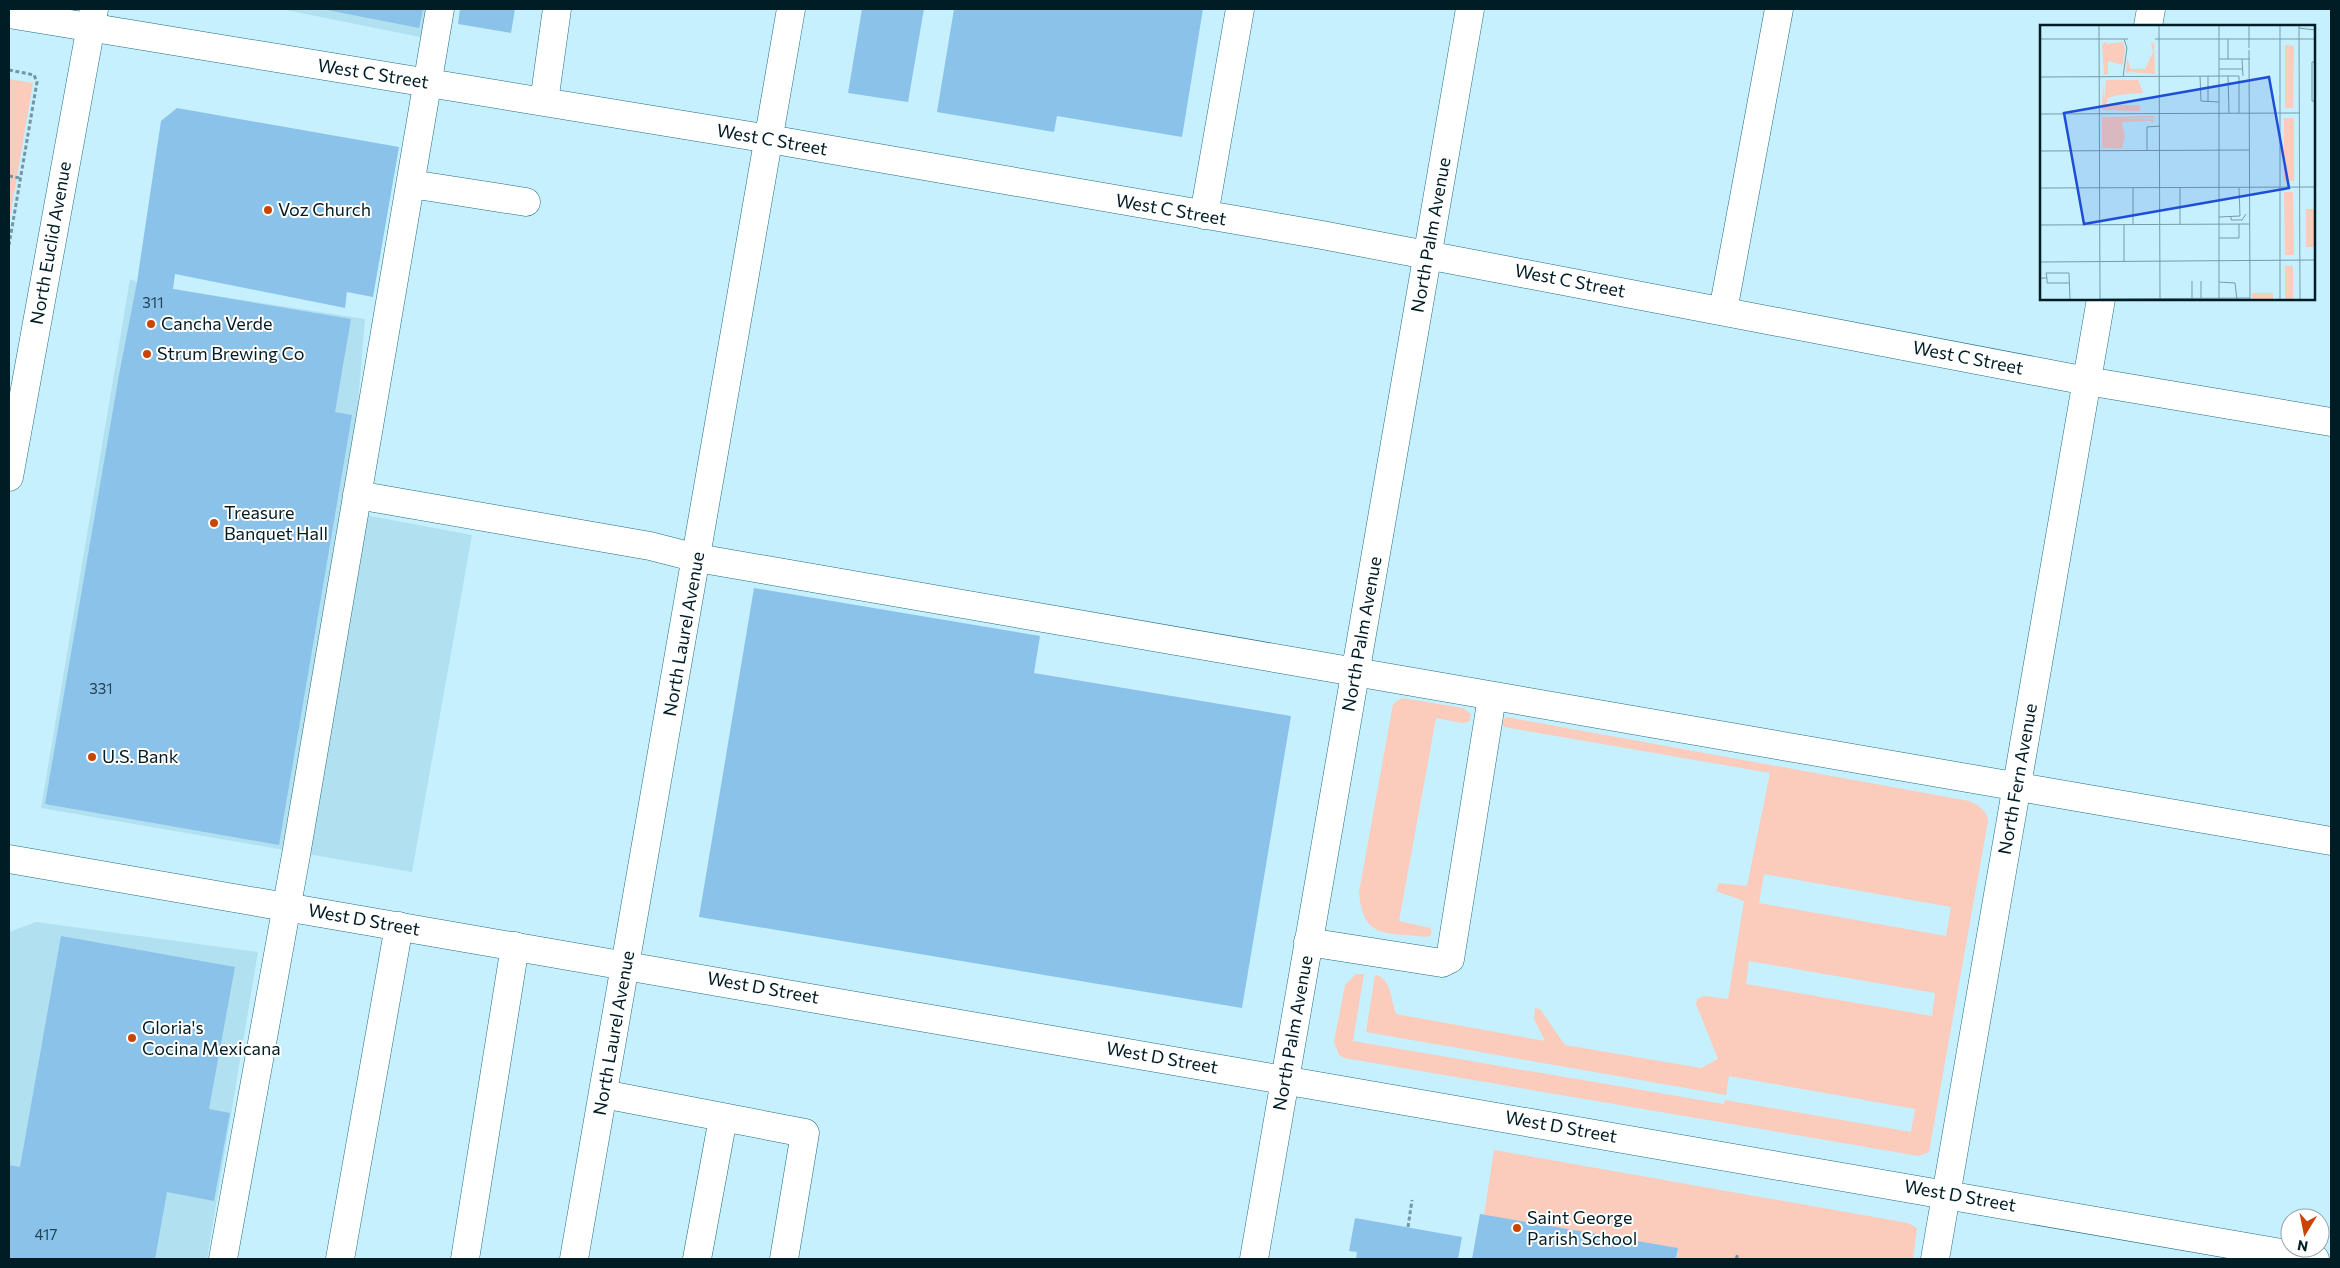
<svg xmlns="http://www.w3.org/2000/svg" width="2340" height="1268" viewBox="0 0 2340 1268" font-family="Commissioner,sans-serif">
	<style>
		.built { fill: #b1e0f0 }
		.green { fill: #fbcbbb; fill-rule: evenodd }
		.building { fill: #8bc2e9 }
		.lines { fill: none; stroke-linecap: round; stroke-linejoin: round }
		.minor-casing { stroke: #1d6d81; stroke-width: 29 }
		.major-casing { stroke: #1d6d81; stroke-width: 29 }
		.path { stroke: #7397a3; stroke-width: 3; stroke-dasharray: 4 2.5; stroke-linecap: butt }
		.minor { stroke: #fff; stroke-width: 28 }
		.major { stroke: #fff; stroke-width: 28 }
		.poi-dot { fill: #ca4403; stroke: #fff; stroke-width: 2 }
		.labels { text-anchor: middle; stroke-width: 4; stroke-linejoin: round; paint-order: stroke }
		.number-label { font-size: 15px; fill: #234656 }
		.street-label { font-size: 18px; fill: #001c25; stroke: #fff }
		.poi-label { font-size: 18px; fill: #001c25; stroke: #fff; text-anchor: start }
		.inset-road { fill: none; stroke: #779ba7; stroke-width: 1 }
		.view { fill: #1d4ed8; fill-opacity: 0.15; stroke: #1d4ed8; stroke-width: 2.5 }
		.inset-edge { fill: none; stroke: #001c25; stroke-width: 2.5 }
	</style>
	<rect width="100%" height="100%" fill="#c6f0fe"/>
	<path class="built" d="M281,9H430L425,38Z
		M130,279L137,282L173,289L365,319L349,512L472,535L412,872L41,808Z
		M36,922L258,952L207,1259H9V932Z"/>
	<path class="green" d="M9,79L33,83L9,223Z
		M1402,698L1463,708L1471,714L1469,722L1462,723L1436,718L1399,921L1430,928L1432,931L1430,936L1426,937C1386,932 1363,940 1359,892L1393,704Z
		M1506,717L1969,801C1978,805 1987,810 1988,821L1929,1152L1919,1156L1907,1154L1344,1058L1339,1055L1334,1042L1345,985L1356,974H1364L1353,1041L1724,1104L1725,1100L1911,1132L1915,1109L1729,1076L1726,1095L1366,1032L1375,975C1391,977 1391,1001 1396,1014L1545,1041L1534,1019L1535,1008L1540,1009L1565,1045L1701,1068L1718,1059L1696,1004L1697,999L1704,996L1728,999L1744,901L1716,891L1719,883L1747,886L1770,773L1504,727L1502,722ZM1764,874L1951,907L1946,936L1759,903ZM1749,961L1935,993L1932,1016L1746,984Z
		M1494,1150L1908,1223L1917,1228L1913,1259H1685L1677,1258L1678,1248L1484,1215Z"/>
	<path class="building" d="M322,9H423L419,28Z
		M460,9H515L511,33L458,24Z
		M862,9H924L908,102L848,93Z
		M954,9H1203L1182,137L1057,116L1054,132L937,112Z
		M177,108L399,147L373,297L347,292L345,308L175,274L173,289L351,319L335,412L352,415L279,845L45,804L119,375L137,282L161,121Z
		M754,588L1040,636L1034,673L1291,716L1242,1008L699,917Z
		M61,936L235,967L209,1109L230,1113L214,1201L167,1192L155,1259H9V1165L20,1167Z
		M1480,1214L1678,1248L1676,1259H1472Z
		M1355,1218L1462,1237L1458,1259H1356L1357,1252L1349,1251Z"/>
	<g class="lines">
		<defs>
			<path id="minor" d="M9,14L769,139L1322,235L2087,381L2331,422
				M2148,26L2151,9
				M544,102L557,9
				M411,184L526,202
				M1204,215L1240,9
				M1723,311L1779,9
				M357,495L650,546L697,558L2331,841
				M1308,942L1442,963L1450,959L1492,697
				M603,1094L805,1133L784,1259
				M223,1259L296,855L440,9
				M340,1259L399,926
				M465,1259L515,946
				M574,1259L791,9
				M697,1259L723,1118
				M1254,1259L1470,9
				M1935,1259L2101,299"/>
			<path id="major" d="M9,477L94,9
				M9,859L2315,1259"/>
		</defs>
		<use href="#minor" class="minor-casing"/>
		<use href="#major" class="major-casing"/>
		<path class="path" d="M9,70L34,75L37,82L9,245
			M9,176L20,178
			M1408,1227L1412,1200
			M1736,1259L1738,1254"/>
		<use href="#minor" class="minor"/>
		<use href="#major" class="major"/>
	</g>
	<g class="poi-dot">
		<circle cx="268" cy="210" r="5"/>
		<circle cx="151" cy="324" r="5"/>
		<circle cx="147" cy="354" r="5"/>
		<circle cx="214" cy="523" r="5"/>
		<circle cx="92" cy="757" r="5"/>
		<circle cx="132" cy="1038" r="5"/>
		<circle cx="1517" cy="1228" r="5"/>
	</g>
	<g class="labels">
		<g class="number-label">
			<text x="153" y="308">311</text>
			<text x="101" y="694">331</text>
			<text x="46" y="1240">417</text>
		</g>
		<g class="street-label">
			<text transform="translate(373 74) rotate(9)" y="6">West C Street</text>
			<text transform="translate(772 140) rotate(10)" y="6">West C Street</text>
			<text transform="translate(1171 210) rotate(10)" y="6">West C Street</text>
			<text transform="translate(1431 235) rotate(-80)" y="6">North Palm Avenue</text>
			<text transform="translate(51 243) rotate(-80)" y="6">North Euclid Avenue</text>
			<text transform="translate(1570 281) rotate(11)" y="6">West C Street</text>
			<text transform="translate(1968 358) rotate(11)" y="6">West C Street</text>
			<text transform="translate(684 634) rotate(-80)" y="6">North Laurel Avenue</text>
			<text transform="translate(1362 634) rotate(-80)" y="6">North Palm Avenue</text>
			<text transform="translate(2018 779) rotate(-80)" y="6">North Fern Avenue</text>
			<text transform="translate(364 920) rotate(10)" y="6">West D Street</text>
			<text transform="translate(763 988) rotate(10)" y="6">West D Street</text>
			<text transform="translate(614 1033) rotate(-80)" y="6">North Laurel Avenue</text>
			<text transform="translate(1293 1033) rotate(-80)" y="6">North Palm Avenue</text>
			<text transform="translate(1162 1058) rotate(10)" y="6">West D Street</text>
			<text transform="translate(1561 1127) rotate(10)" y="6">West D Street</text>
			<text transform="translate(1960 1196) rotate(10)" y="6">West D Street</text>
		</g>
		<g class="poi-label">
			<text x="278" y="216">Voz Church</text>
			<text x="161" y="330">Cancha Verde</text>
			<text x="157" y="360">Strum Brewing Co</text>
			<text x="224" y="519">Treasure<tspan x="224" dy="21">Banquet Hall</tspan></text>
			<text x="102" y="763">U.S. Bank</text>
			<text x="142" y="1034">Gloria's<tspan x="142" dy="21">Cocina Mexicana</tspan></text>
			<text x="1527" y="1224">Saint George<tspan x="1527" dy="21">Parish School</tspan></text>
		</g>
	</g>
	<g transform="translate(2040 25)">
		<rect width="275" height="275" fill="#c6f0fe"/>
		<path d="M66,16L67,19L83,17L85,24L83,40L68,36V49L64,50L62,20ZM111,17L114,19L115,49L89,47L86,49L87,33L91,44H105L113,27ZM245,20L254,21L253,83H245ZM63,54L64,76L66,55H98L103,68L78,70L68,73L66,80H100V86L62,85ZM62,92L115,91L114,99V93H81L113,94V99L111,96L82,97L85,112L82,123L106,124L62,123ZM244,93H254V156H244ZM244,167H253L254,230H245ZM266,184H275V222H266ZM245,241H253V275H245ZM212,268H233V275H212Z" fill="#fbcbbb"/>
		<path class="inset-road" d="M59,0L60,275M119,0L120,275M179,0V275M209,0V23M240,0V275M259,0L260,275M259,3L275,5M0,14H88M115,14H275M188,14V34M209,25L210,275M179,34H210M202,34L203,51M275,37H272V76H275M179,44H203M160,51L161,76L179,77M0,52L188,51M83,52L87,23L84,14M168,77V51M189,88L188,51H199V88M0,89L260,88M107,125V102L120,101M0,126L210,125M0,127V237M0,163L275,162M140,163V199M191,191V195H202L206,189M179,192L200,191L199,163M93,199V163M0,200L210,199M179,213H199V199M0,237L275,235M84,237V199M0,253H7L6,248H29L30,275M7,253V258H29M152,256V273M161,256V273M179,257L195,258L197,275M60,274L210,273"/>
		<path class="view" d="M229,52L249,163L44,199L24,88Z"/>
		<rect width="275" height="275" class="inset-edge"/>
	</g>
	<rect width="2340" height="1268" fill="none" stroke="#001c25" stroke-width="20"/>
	<g transform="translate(2305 1233) rotate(190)"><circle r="24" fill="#ffffff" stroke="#99a4a8"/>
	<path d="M0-4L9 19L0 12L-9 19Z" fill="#ca4403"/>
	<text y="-8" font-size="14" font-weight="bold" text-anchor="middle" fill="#001c25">N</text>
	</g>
</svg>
